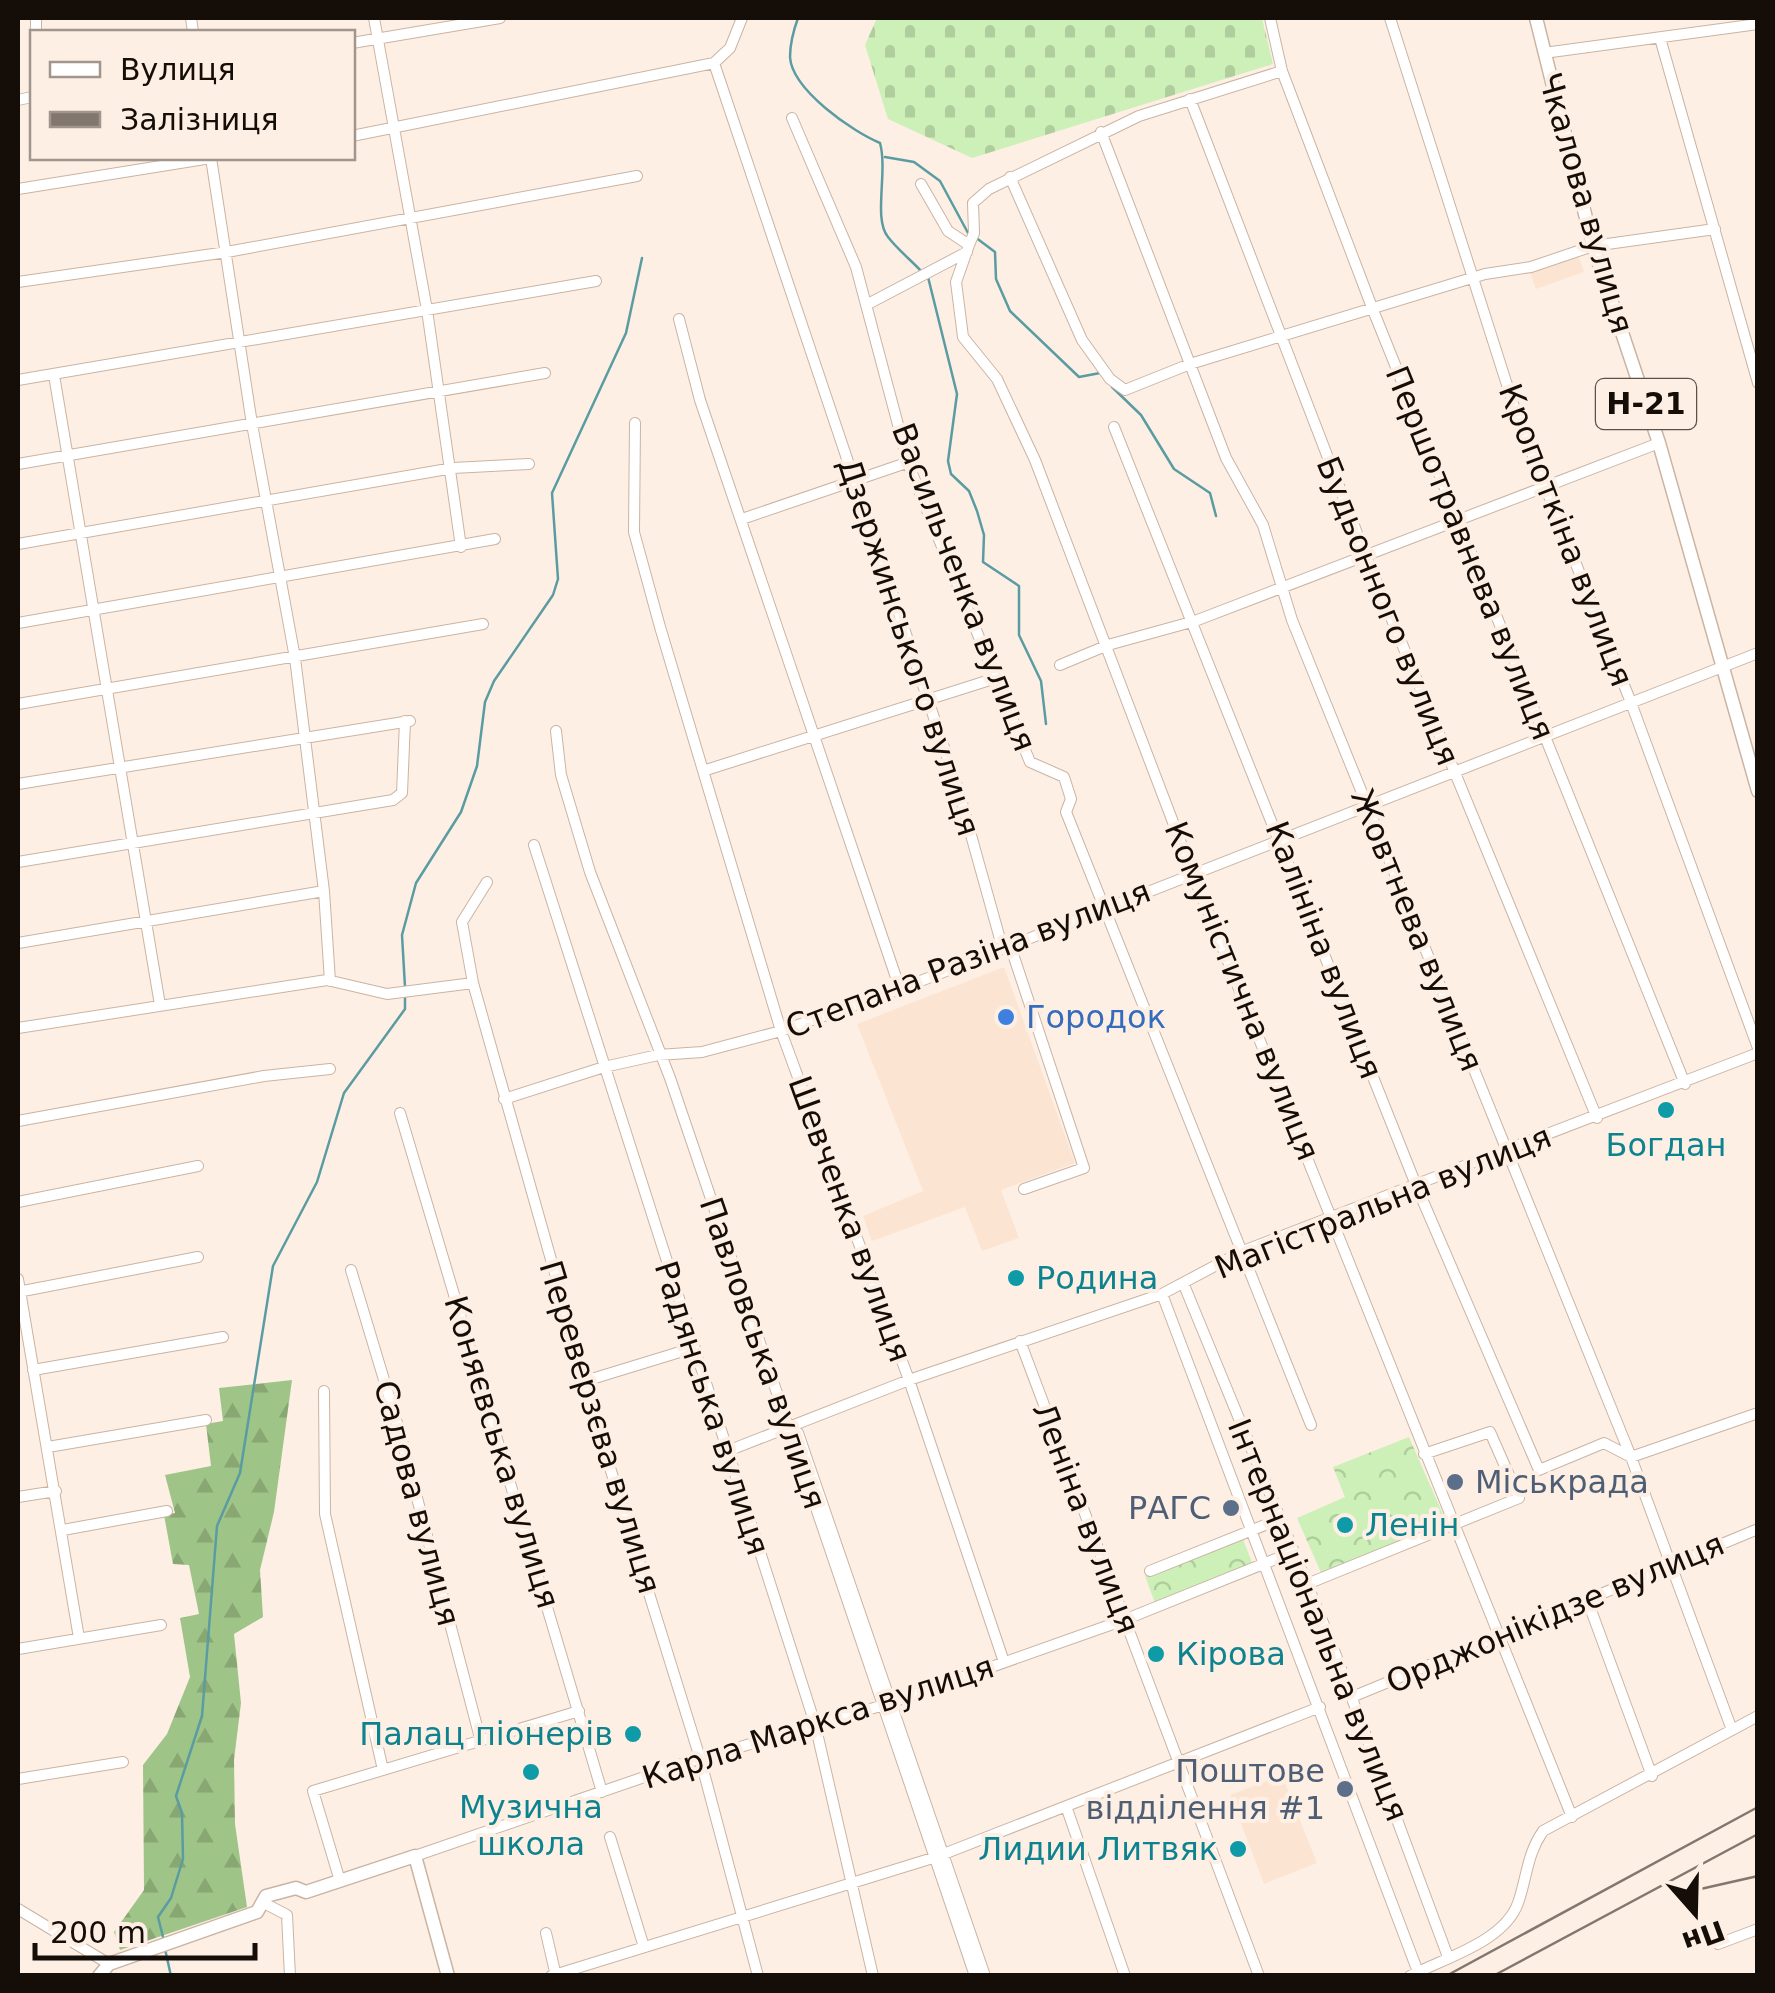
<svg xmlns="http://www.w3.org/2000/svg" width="1775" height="1993" viewBox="0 0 1775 1993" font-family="'DejaVu Sans',sans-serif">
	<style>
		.built { fill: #fce4d2 }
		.forest { fill: url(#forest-firs) }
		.cemetery { fill: url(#cemetery-stones) }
		.park { fill: url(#park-crowns) }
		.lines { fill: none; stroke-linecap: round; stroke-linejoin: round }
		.stream { stroke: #5a9ca2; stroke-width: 2.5 }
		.minor-casing { stroke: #cab4a3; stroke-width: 12 }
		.major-casing { stroke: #cab4a3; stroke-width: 15 }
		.minor { stroke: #fff; stroke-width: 10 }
		.major { stroke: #fff; stroke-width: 12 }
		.rail { stroke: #82776f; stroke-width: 2.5 }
		.shop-dot { fill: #3f7fe0; stroke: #feefe4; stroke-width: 4 }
		.culture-dot { fill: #0f9aa8; stroke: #feefe4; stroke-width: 4 }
		.service-dot { fill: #5c6f8a; stroke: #feefe4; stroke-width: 4 }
		.labels { text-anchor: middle; stroke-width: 8; stroke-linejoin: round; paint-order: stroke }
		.shield { fill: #feefe4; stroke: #5b5149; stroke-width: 2.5 }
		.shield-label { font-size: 30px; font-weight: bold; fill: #150d07 }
		.street-label { font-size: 32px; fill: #150d07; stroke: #feefe4 }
		.shop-label { font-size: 32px; fill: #366cbe; stroke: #feefe4; text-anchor: start }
		.culture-label { font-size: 32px; fill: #0d838f; stroke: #feefe4; text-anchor: start }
		.service-label { font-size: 32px; fill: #4e5e75; stroke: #feefe4; text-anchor: end }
	</style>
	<defs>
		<pattern id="forest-firs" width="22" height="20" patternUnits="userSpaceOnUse" patternTransform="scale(2.5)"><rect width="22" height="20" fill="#9fc487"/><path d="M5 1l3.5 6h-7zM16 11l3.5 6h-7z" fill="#88a773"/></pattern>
		<pattern id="cemetery-stones" width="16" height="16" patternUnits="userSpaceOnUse" patternTransform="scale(2.5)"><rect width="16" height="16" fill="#cdf0b8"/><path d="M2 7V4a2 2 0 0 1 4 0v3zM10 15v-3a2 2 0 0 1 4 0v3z" fill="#afcd9d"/></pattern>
		<pattern id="park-crowns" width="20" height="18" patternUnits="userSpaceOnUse" patternTransform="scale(2.5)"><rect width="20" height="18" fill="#cdf0b8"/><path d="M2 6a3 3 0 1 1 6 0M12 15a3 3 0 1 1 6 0" fill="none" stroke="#afcd9d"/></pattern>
	</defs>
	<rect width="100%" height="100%" fill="#feefe4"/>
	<path class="built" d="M1578,254L1584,272L1536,289L1530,272Z
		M1004,967L1075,1163L1001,1190L1019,1238L982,1251L965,1207L872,1241L863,1216L923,1191L857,1024Z
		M1282,1775L1317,1863L1264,1884L1230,1795Z"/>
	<path class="forest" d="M292,1380L274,1512L260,1570L263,1617L234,1634L241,1703L234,1760L235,1824L247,1907L120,1950L114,1932L144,1890L143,1765L167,1734L190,1677L180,1618L199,1614L189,1565L173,1564L164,1515L175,1513L165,1475L211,1466L206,1424L223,1421L219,1388Z"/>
	<path class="cemetery" d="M877,18H1262L1273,64L972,158L888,119L865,45Z"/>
	<path class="park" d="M1409,1437L1448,1526L1322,1575L1297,1518L1345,1497L1333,1467Z
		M1243,1539L1253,1565L1155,1603L1145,1576Z"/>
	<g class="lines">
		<path class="stream" d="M798,18C794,29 790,45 790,57C792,90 853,132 880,143C888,172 873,219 888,237C898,250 911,260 922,272
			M885,157L914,162L940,181L968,233
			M975,237L995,252L996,279L1010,311L1079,377L1100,373
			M928,277L957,394L948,461L951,474L969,491L977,511L984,535L983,562L1019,586V635L1041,681L1046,724
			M1112,387L1141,415L1174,469L1210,493L1216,516
			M405,987L402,935L416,883L461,812L477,766L485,702L494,681L553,595L558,579L552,493L626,333L642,258
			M164,1941L158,1917L171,1898L183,1859L182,1813L176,1796L202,1716L217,1526L240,1473L273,1266L317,1182L344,1093L405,1009V995
			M165,1949L171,1976"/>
		<defs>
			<path id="minor" d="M36,18V32
				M191,18L193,32
				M374,18L427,310L461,547
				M1270,18L1282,71L1373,310L1685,1084
				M1390,18L1516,413L1630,700L1758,1048
				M1660,38L1758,383
				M352,43L500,18
				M1544,53L1758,24
				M714,63L959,792L1000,939L1010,945L1084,1168L1024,1189
				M1190,99L1365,554L1597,1118
				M18,100L32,97
				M792,118L856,267L909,466L1030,762L1064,777L1071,799L1066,812L1311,1425
				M1101,132L1226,458L1263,525L1292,620L1631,1457L1732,1730
				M352,136L714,63L730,48L742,18
				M1010,177L1082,340L1110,379L1125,390L1190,364L1485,274L1531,267L1593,246L1715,229
				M921,184L948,231L969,245L956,282L963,337L997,379L1035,460L1192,872L1572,1817
				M18,189L211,158L252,424L295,658L324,891L18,943
				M969,245L974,233L973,203L989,189L1139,116L1282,71
				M18,282L227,252L637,176
				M866,305L967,252
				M679,319L700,400L900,989
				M54,375L160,1005
				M18,380L596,281
				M635,423L634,532L660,627L781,1031L909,1380L1004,1662
				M1114,427L1416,1185L1539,1470L1604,1443L1631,1457L1758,1413
				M18,464L545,373
				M742,519L909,462
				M18,544L453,468L529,464
				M18,623L495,539
				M1060,665L1108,645L1195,621L1659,443
				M18,704L483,624
				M556,731L561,775L590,872L670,1078L975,1976
				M706,770L993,679
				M18,784L410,721
				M534,845L815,1724L873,1976
				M18,862L393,800L402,793L405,721
				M487,882L462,922L473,983L607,1458L700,1758L758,1976
				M324,891L330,981
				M18,1028L327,980L387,994L473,983
				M504,1099L604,1067L658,1055L702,1052L781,1031L900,989L1758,653
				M400,1113L602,1792
				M18,1121L264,1076L330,1069
				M18,1202L198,1166
				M351,1270L400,1433L480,1738
				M18,1279L79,1638
				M1184,1285L1331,1642L1448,1957
				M18,1292L198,1257
				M1162,1294L1418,1972
				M1020,1341L1259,1976
				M33,1370L223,1337
				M585,1381L693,1348
				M324,1391L325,1514L383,1770
				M798,1433L985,1976
				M48,1447L206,1420
				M725,1452L909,1380L1162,1294L1243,1251L1758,1053
				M18,1497L56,1491
				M63,1530L167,1511
				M1150,1571L1280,1519
				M1307,1584L1519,1498L1490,1432L1424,1454
				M1588,1602L1652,1776
				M18,1649L161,1625
				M1352,1697L1758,1529
				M18,1779L123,1762
				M1067,1809L1125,1976
				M610,1837L644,1947
				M415,1856L685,1763L884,1705L1124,1620L1293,1552
				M340,1881L313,1791L579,1711
				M262,1902L287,1915L290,1976
				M18,1909L109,1964
				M546,1933L556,1976
				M1718,1944L1758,1929
				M551,1976L936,1857L1320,1707
				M1410,1976C1444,1958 1504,1942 1518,1903C1527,1877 1527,1854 1543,1831L1758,1716"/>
			<path id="major" d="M1536,18L1593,246L1659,443L1758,791
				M99,1976L109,1964L257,1912L266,1896L296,1888L306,1892L415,1856L448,1976"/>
		</defs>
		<use href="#minor" class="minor-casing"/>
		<use href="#major" class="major-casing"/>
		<use href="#minor" class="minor"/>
		<use href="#major" class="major"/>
		<path class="rail" d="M1696,1890L1758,1876
			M1446,1976L1758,1807
			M1493,1976L1758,1834"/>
	</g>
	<circle class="shop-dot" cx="1006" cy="1017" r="10"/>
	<g class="culture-dot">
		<circle cx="1666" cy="1110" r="10"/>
		<circle cx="1016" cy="1278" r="10"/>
		<circle cx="1345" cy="1525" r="10"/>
		<circle cx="1156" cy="1654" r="10"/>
		<circle cx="633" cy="1734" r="10"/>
		<circle cx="531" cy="1772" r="10"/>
		<circle cx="1238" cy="1849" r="10"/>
	</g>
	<g class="service-dot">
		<circle cx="1455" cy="1482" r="10"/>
		<circle cx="1231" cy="1508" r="10"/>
		<circle cx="1345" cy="1789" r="10"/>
	</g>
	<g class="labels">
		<rect class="shield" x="1596" y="379" width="100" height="50" rx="8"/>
		<g class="shield-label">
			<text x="1646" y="414">Н-21</text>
		</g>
		<g class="street-label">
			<text transform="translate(1586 203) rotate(74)" y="11">Чкалова вулиця</text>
			<text transform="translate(1566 535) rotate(69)" y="11">Кропоткіна вулиця</text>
			<text transform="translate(1470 553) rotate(68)" y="11">Першотравнева вулиця</text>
			<text transform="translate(964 587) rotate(69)" y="11">Васильченка вулиця</text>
			<text transform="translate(1388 611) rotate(68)" y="11">Будьонного вулиця</text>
			<text transform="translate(909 647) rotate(72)" y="11">Дзержинського вулиця</text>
			<text transform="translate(1417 930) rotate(68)" y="11">Жовтнева вулиця</text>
			<text transform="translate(1324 950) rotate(69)" y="11">Калініна вулиця</text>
			<text transform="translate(968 959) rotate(-21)" y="11">Степана Разіна вулиця</text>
			<text transform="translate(1242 991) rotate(68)" y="11">Комуністична вулиця</text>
			<text transform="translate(1383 1202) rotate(-22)" y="11">Магістральна вулиця</text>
			<text transform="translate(850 1219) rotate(70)" y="11">Шевченка вулиця</text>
			<text transform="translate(763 1353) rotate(71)" y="11">Павловська вулиця</text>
			<text transform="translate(712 1408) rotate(72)" y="11">Радянська вулиця</text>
			<text transform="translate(600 1427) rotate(73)" y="11">Переверзєва вулиця</text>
			<text transform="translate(502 1452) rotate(73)" y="11">Коняєвська вулиця</text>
			<text transform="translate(417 1503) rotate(75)" y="11">Садова вулиця</text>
			<text transform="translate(1086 1518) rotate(69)" y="11">Леніна вулиця</text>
			<text transform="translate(1555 1613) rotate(-23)" y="11">Орджонікідзе вулиця</text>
			<text transform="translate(1318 1620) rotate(68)" y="11">Інтернаціональна вулиця</text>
			<text transform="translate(818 1722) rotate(-18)" y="11">Карла Маркса вулиця</text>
		</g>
		<g class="shop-label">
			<text x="1026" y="1028">Городок</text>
		</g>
		<g class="culture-label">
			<text x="1666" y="1156" text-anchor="middle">Богдан</text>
			<text x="1036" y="1289">Родина</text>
			<text x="1365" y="1536">Ленін</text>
			<text x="1176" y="1665">Кірова</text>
			<text x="613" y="1745" text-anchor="end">Палац піонерів</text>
			<text x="531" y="1818" text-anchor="middle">Музична<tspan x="531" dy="37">школа</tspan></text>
			<text x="1218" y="1860" text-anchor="end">Лидии Литвяк</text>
		</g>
		<g class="service-label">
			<text x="1475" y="1493" text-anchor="start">Міськрада</text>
			<text x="1211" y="1519">РАГС</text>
			<text x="1325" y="1782">Поштове<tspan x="1325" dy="37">відділення #1</tspan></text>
		</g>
	</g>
	<rect width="1775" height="1993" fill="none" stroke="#150d07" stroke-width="40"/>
	<rect x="30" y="30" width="325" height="130" fill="#feefe4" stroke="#a1958c" stroke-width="2.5"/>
	<rect x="50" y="62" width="50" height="15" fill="#ffffff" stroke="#a1958c" stroke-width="2.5"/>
	<text x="120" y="80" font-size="30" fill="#150d07">Вулиця</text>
	<rect x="50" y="112" width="50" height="15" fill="#82776f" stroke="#a1958c" stroke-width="2.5"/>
	<text x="120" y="130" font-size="30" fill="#150d07">Залізниця</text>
	<g transform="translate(1695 1913) rotate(160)" stroke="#feefe4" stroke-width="8" paint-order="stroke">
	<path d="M0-8L18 38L0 25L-18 38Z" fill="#150d07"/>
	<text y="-15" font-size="28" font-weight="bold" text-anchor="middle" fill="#150d07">Пн</text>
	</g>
	<path d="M35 1943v15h220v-15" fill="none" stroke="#150d07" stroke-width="5"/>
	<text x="50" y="1943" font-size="30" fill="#150d07" stroke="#feefe4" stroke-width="8" paint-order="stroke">200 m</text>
</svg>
